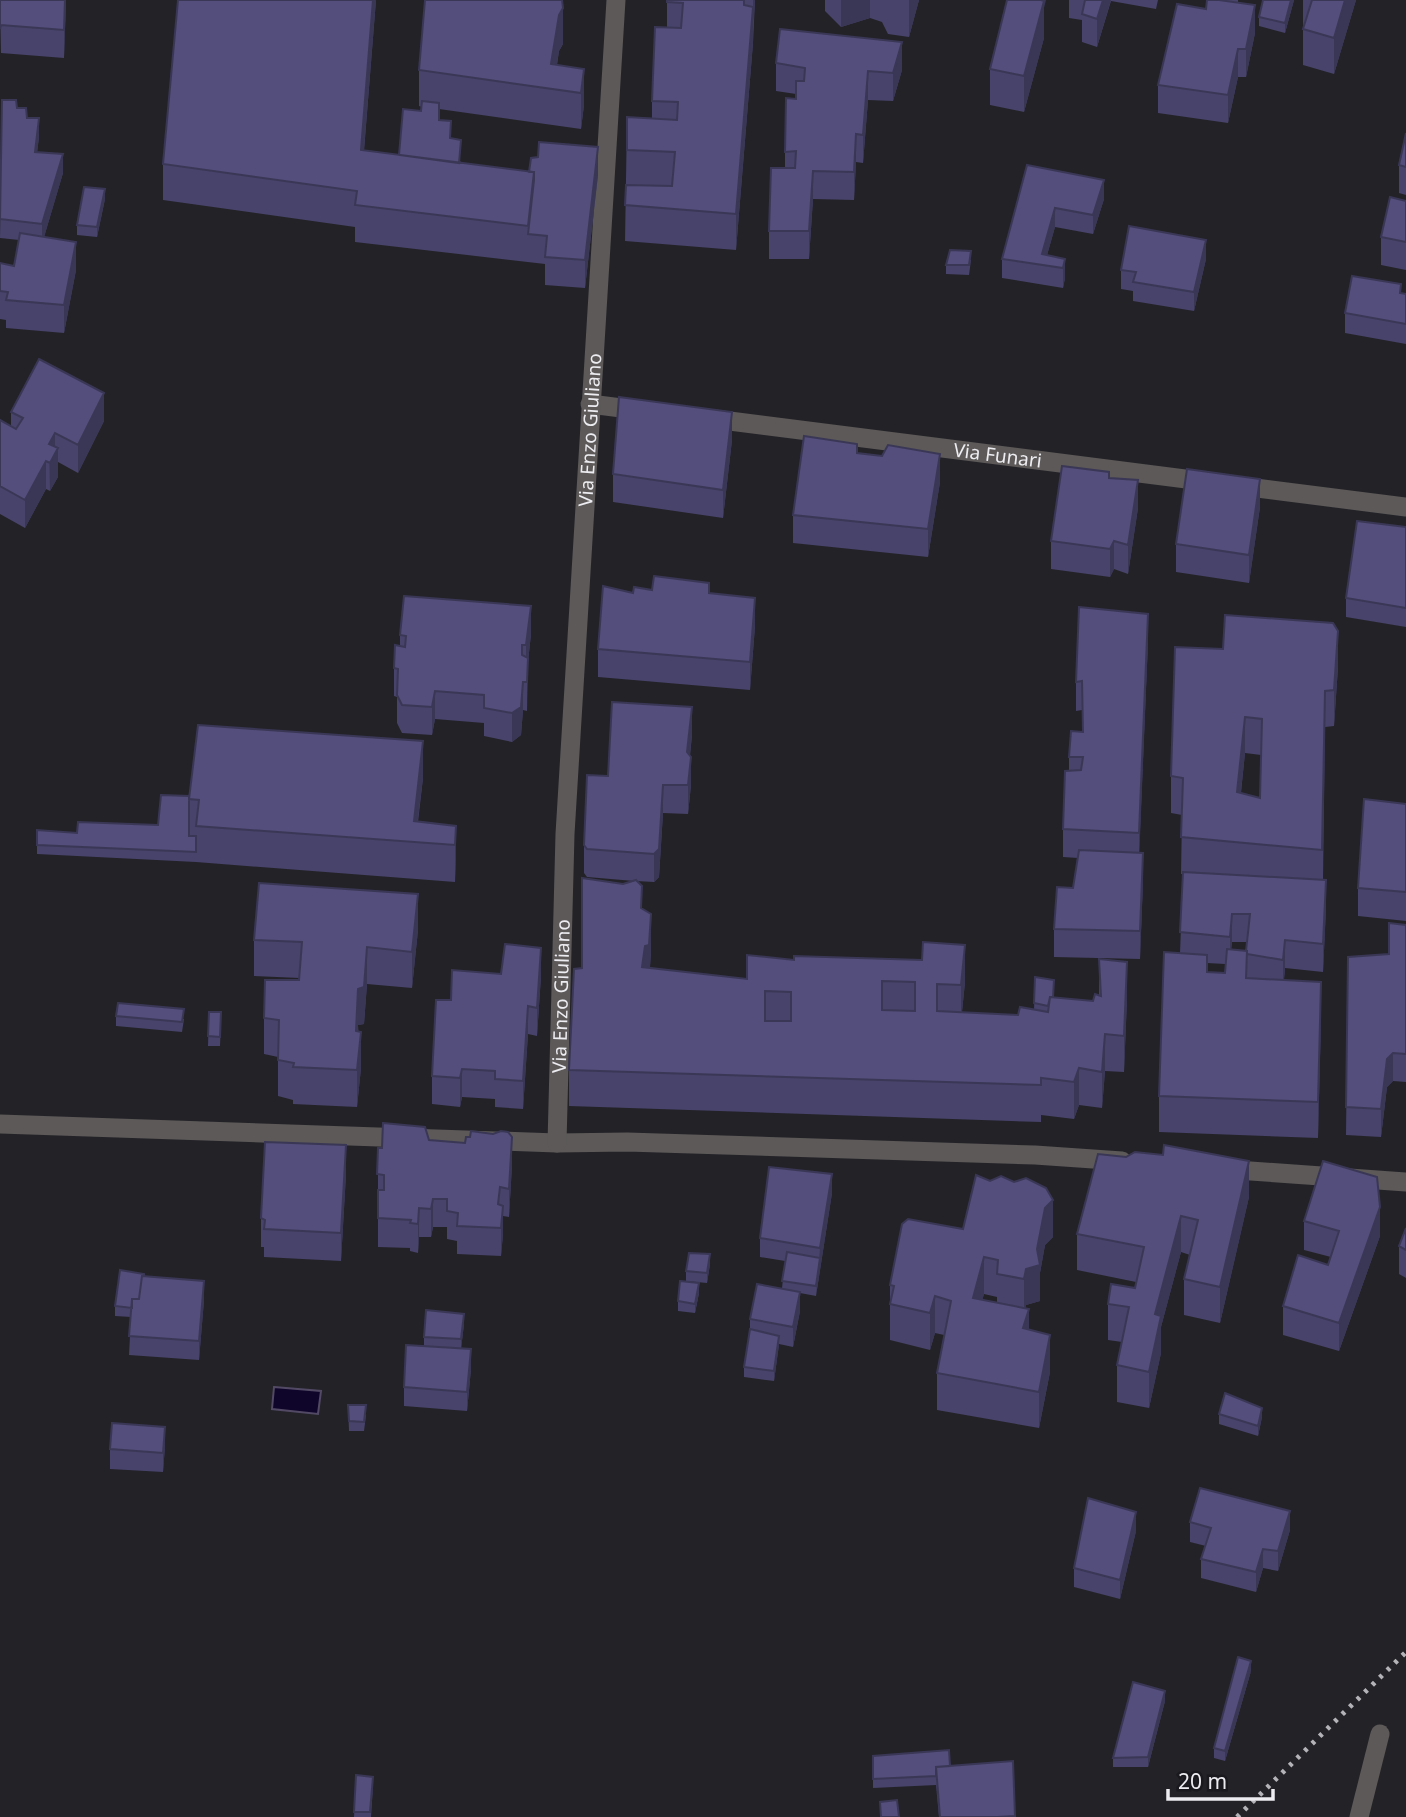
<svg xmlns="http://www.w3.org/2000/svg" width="1406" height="1817" viewBox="0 0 1406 1817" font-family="'Noto Sans',sans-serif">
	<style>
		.water { fill: #0f052a; stroke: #524a65; stroke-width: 2 }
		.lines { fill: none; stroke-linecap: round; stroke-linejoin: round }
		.minor { stroke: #5c5958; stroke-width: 19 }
		.rail { stroke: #b4b3b7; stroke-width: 5; stroke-dasharray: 3.5 7; stroke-linecap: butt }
		.wall { fill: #47436a; fill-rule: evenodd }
		.shaded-wall { fill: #3a3756 }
		.building { fill: #534e7b; stroke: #3a3756; stroke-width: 2; fill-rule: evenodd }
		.labels { text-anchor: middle; stroke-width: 7; stroke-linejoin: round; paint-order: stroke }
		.street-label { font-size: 19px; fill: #edecf0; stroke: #19191e }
	</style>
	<rect width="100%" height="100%" fill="#232227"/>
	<path class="water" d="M274,1387L321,1391L318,1414L272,1409Z"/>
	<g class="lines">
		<g class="minor">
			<path d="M590,404L645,411"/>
			<path id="s1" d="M706,418L1406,507"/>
			<path d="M0,1124L557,1143L627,1142L1035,1155L1122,1161"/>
			<path id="s2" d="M557,1143L565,834L616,0"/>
			<path d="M1222,1169L1406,1182"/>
			<path d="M1359,1817L1380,1734"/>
		</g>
		<path class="rail" d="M1237,1817L1406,1652"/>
	</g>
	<path class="wall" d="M0,0H66L64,58L1,53Z
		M376,0L364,151L399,155L421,111L422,107L419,106V70L563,6V44L559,51L557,65L584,69V105L581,129L439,109V120L451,139L461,163L529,172L598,175L585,288L545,285V264L355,242V227L163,200V164Z
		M667,0H755L753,43L736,250L625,241L627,117L652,118V101L667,28Z
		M825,0H919L909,37L888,34L882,22L870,18L841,27L825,11Z
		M1069,0H1158L1156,9L1111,1L1097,47L1082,42V20L1069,18Z
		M1207,0H1238V3L1255,33L1246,77H1238L1228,123L1158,113V85L1206,9Z
		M1263,0H1294L1285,33L1259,26V17Z
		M1303,0H1356L1334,74L1303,65Z
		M1044,8V38L1024,112L990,105V69Z
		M776,63L902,70L893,101L868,100L863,163L856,162L854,200L813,199L809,259H769V231L785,168V152L796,94L776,91Z
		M2,100L27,118L39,137L37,152L63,173L44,237L76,270L64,333L6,328V320L0,319V263L14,266L19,240L0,238Z
		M1406,133V195L1399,193V165Z
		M1027,165L1104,199L1093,234L1055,227L1047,255L1065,259V278L1063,288L1002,278V259Z
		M105,199L97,237L77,235V225Z
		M1406,201V270L1381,265V237Z
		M1206,259L1194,311L1133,301V291L1121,289V270Z
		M971,260L969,275L946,274V265Z
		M1401,293L1406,294V344L1345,333V313Z
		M11,412L104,421L78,473L58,462V477L50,491L46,489L25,528L0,514V420L11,426Z
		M732,440L723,518L613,502V474Z
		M857,453L940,482L928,557L793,543V515Z
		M1109,478L1138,508L1128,574L1114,569L1110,577L1051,569V541Z
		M1260,507L1249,583L1176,572V544Z
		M1406,527V627L1346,617V598Z
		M652,590L709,593L755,626L750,690L598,677V649L633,593Z
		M531,634L528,662L527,711L523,710L521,735L512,742L484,736V723L435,719L432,735L402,733L397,723V697L394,696V668L400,646V635Z
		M1148,642L1139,853L1143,881L1140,959L1054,957V929L1073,888L1078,858L1063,857V829L1069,771V757L1082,732V710L1076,711V682Z
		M1175,647L1338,667L1334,726L1325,727L1323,880L1326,908L1323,972L1285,968L1284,980L1321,1018L1318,1138L1159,1132V1096L1180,953L1183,874H1181L1182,815L1171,813V776ZM1245,753L1261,755L1260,798L1241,793ZM1232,942H1247L1246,951L1231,949ZM1207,963L1225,964V973L1207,972Z
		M692,735L690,756L691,785L688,814L663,813L659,877L654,882L636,881L651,951L650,968L747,979L965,982L962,1012L1018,1015L1034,1010L1035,977L1053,998L1093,1001L1099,996V959L1127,999L1124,1072L1105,1071L1102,1108L1079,1105L1074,1119L1041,1115V1122L569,1106V1070L582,968L623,884L634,881L587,877L584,873V845L608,776Z
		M423,778L418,822L456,826L455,882L196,862L37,854V830L77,833L158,825L189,796Z
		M1406,804V921L1358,916V888Z
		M1406,925V1082L1393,1081L1387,1087L1381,1137L1346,1135L1348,957L1389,954Z
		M418,930L412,988L367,984L364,1024L358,1025L361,1068L357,1107L293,1104V1100L278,1096V1057L264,1054V1018L299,980V978L254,976V940Z
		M541,976L537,1036L528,1034L523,1109L495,1107V1099L462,1097L460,1107L432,1104V1076L451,1000Z
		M209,1012L221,1022L220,1046H208Z
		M116,1016L184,1019L182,1032L116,1026Z
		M429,1140L512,1165L509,1217L503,1216V1234L501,1256L457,1254V1241L447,1239V1227H433L431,1237H419L418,1253L410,1251V1248L378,1247V1148H382Z
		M1126,1157L1249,1197L1220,1323L1184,1315V1279L1190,1255L1181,1252L1161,1327V1353L1149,1408L1117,1402V1365L1122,1342L1108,1340V1304L1135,1288L1136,1282L1077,1270V1234Z
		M346,1174L341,1261L264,1257V1247H261V1218Z
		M832,1193L816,1296L800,1293V1311L793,1347L779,1344L774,1381L744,1377V1367L750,1329V1319L782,1288L785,1261L760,1257V1238Z
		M1304,1221L1380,1236L1339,1351L1283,1335V1306L1328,1265L1331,1257L1304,1250Z
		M1406,1228V1278L1399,1274V1246Z
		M963,1229L1053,1237L1045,1245L1040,1273V1301L1026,1305L1025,1308L1029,1330L1050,1372L1039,1428L937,1410V1373L944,1335L935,1333L930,1350L890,1340V1285ZM984,1294L997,1297V1303L982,1300Z
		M710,1264L707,1283L686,1281V1271Z
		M144,1276L204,1300L199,1360L129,1355L131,1317L115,1316V1306Z
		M699,1293L695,1313L678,1311V1301Z
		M464,1324L461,1349L471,1369L467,1411L404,1406V1387L424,1346V1337Z
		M348,1405L366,1415L364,1431H349Z
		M1219,1414L1262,1417L1258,1436L1219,1424Z
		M165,1446L163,1472L110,1469V1449Z
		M1190,1522L1290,1530L1278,1571L1263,1568L1256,1592L1201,1578V1559L1206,1546L1190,1542Z
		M1136,1531L1120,1599L1074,1587V1568Z
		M1251,1671L1225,1761L1214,1758V1748Z
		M1165,1701L1148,1767H1113V1758Z
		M873,1756L950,1766L1013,1761L1015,1817H939L936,1785L873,1788Z
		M356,1775L373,1786L371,1817H354Z"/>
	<path class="shaded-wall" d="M65,0H66L64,58V30Z
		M373,0H376L361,187V150Z
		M561,0H563V44L559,51L553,89L551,64Z
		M753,0H755L753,27Z
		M841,0H870V18L841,27Z
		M909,0H919L909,37Z
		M1037,0H1046L1044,8V38L1024,112V76Z
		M1103,0H1111L1097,47V19Z
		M1291,0H1294L1285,33V23Z
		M1345,0H1356L1334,74V38Z
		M1255,5V33L1246,77V49Z
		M753,7V43L736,250V214Z
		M902,42V70L893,101V73Z
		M1238,49V77L1228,123V95Z
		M584,69V105L581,129V93Z
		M868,71V100L863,163V135Z
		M39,118V137L35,171V152Z
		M856,134V162L854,200V172Z
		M598,147V175L585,288V260Z
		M63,154V173L42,244V224Z
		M813,171V199L809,259V231Z
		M1104,180V199L1093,234V215Z
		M105,189V199L97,237V227Z
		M1055,208V227L1044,266L1042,254Z
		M1206,240V259L1194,311V292Z
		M76,242V270L64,333V305Z
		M1065,259V278L1063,288V268Z
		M104,393V421L78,473V445Z
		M732,412V440L723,518V490Z
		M55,433V453L58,448V477L50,491L49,444Z
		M940,454V482L928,557V529Z
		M46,461V489L25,528V500Z
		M1260,479V507L1249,583V555Z
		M1138,480V508L1128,574V545Z
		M1114,541V569L1110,577V549Z
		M755,598V626L750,690V662Z
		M531,606V634L528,662L527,711L528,663L526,673V645Z
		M1148,614V642L1139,862V833Z
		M1338,631V667L1334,726V690Z
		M523,682V710L521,735L512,742V713Z
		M435,691V719L432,735V707Z
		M692,707V735L687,780V752Z
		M1245,717V753L1237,829V792Z
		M423,741V778L415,842L414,821Z
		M691,757V785L688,814V785Z
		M663,785V813L659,877L654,882V854Z
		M456,826V862L455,882V845Z
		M1143,853V881L1140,959V931Z
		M1326,880V908L1323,972V944Z
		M418,894V930L412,988V952Z
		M651,914V951L649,981L642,967L645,946Z
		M1232,914V942L1230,965V937Z
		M1285,940V968L1283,988V960Z
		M965,945V982L961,1021V985Z
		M367,947V984L364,1024L358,1025L356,1067L358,989Z
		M541,948V976L537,1036V1008Z
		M1127,962V999L1124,1072V1036Z
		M1321,982V1018L1318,1138V1102Z
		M528,1006V1034L523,1109V1081Z
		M361,1032V1068L357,1107V1070Z
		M1105,1034V1071L1102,1108V1072Z
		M1393,1053V1081L1387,1087L1381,1137V1109L1387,1059Z
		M1079,1068V1105L1074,1119V1082Z
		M462,1069V1097L460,1107V1078Z
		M512,1137V1165L509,1217V1189Z
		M346,1145V1174L341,1261V1233Z
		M1249,1161V1197L1220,1323V1287Z
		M832,1174V1193L816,1296L820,1248Z
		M433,1199V1227L431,1237V1209Z
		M1053,1200V1237L1045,1245L1040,1273V1301L1026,1305L1024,1315V1279L1026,1269L1037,1249L1045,1208Z
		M503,1206V1234L501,1256V1228Z
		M1380,1207V1236L1339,1351V1323Z
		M419,1208V1237L418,1253V1224Z
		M1181,1216V1252L1161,1327V1353L1149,1408V1372L1155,1314Z
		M710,1254V1264L707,1283V1273Z
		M984,1257V1294L973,1335V1298Z
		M204,1281V1300L199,1360V1341Z
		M699,1283V1293L695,1313V1304Z
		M800,1292V1311L793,1347V1327Z
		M935,1296V1333L930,1350V1313Z
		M1029,1309V1346L1023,1328Z
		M464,1314V1324L461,1349V1339Z
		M1050,1335V1372L1039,1428V1392Z
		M779,1336V1345L774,1381V1371Z
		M471,1349V1369L467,1411V1392Z
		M1262,1408V1417L1258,1436V1426Z
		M165,1427V1446L163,1472V1453Z
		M1290,1511V1530L1278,1571V1551Z
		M1136,1512V1531L1120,1599V1580Z
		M1263,1549V1568L1256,1592V1572Z
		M1251,1661V1671L1225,1761V1751Z
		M1165,1691V1701L1148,1767V1757Z"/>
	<path class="building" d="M0,0H65L64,30L1,25L0,29Z
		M178,0H373L361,150L534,172L528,226L355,205L357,191L163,164Z
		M425,0H562L563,8L559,15L551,64L584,69L581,93L419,70Z
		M667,0H744V5L753,7L736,214L625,205L626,185L672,186L675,152L627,150V117L677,120L678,102L652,101L655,27L681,28L683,3L667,2Z
		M1007,0H1041L1044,1L1024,76L990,69Z
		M1085,0H1103L1097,19L1082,14Z
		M1207,0H1219L1255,5L1246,49H1238L1228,95L1158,85L1177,4L1206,9Z
		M1263,0H1291L1285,23L1259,17Z
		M1312,0H1345L1334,38L1303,29Z
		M780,29L902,42L893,73L868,71L863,135L856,134L854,172L813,171L809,231H769L771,168H795L796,151L785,152L786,98L796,99V81H804L805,68L776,63Z
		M2,100H16L17,108H26L27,118H39L35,152L63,154L42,224L0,219Z
		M422,101L439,103V120L451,121L450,138L461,140L459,163L399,155L403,109L421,111Z
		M1406,133V167L1399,165Z
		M539,142L598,147L585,260L545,257L547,236L528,234L534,180V172H529L531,158L538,157Z
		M1027,165L1104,180L1093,215L1055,208L1042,254L1065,259L1063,268L1002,259Z
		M84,187L105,189L97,227L77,225Z
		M1390,197L1406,201V242L1381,237Z
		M1129,226L1206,240L1194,292L1133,282L1136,272L1121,270Z
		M20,233L76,242L64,305L6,300L8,292L0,291V263L14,266Z
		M950,250L971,251L969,265H946Z
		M1352,276L1401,284L1400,293L1406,294V324L1345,313Z
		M39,359L104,393L78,445L55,433L49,444L58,448L50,463L46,461L25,500L0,486V420L16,429L23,418L11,412Z
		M619,397L732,412L723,490L613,474Z
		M804,436L857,444V453L882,456L888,445L940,454L928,529L793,515Z
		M1062,466L1109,472V478L1138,480L1128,545L1114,541L1110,549L1051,541Z
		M1187,469L1260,479L1249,555L1176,544Z
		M1357,521L1406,527V608L1346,598Z
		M654,576L709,583V593L755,598L750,662L598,649L603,586L633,593L634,587L652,590Z
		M404,596L531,606L526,645H522V655L528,658L527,682H523L521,707L512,713L484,708V695L435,691L432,707L402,705L397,695L398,669L394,668L395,645L405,647L406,636L400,635Z
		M1079,607L1148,614L1139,833L1063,829L1065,771L1081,770L1083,757H1069L1071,731L1083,732L1082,681L1076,682Z
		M1225,615L1333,623L1338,631L1334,690L1325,691L1322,850L1181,837L1183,778L1171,776L1175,647L1223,649ZM1245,717L1262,719L1260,798L1237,792Z
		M612,702L692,707L687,752L691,757L688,785H663L659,849L654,854L587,849L584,845L587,775L608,776Z
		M198,725L423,741L414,821L456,826L455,845L196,826L199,800L189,799Z
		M161,795L189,796V836H196V852L37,845V830L77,833L78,822L158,825Z
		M1364,799L1406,804V892L1358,888Z
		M1079,850L1143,853L1140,931L1054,929L1057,887L1073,888Z
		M1183,872L1326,880L1323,944L1285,940L1283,960L1247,954V951H1246L1250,914H1232L1230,937L1180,932Z
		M582,878L623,884L636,880L642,886L641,908L651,914L649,945L645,946L642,967L747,979V955L794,960V956L922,960L923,942L965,945L961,985L937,984V1011L1018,1015L1020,1007L1048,1012L1050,997L1093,1001L1095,994L1101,996L1099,959L1127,962L1124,1036L1105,1034L1102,1072L1079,1068L1074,1082L1041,1078V1085L569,1070L574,969L582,968ZM882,981L915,982V1011L882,1010ZM765,991L791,992V1021H765Z
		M259,883L418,894L412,952L367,947L364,987L358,989L356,1031L361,1032L357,1070L293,1067L294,1063L278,1060L279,1020L264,1018L265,980H299L302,942L254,940Z
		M1389,923L1406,925V1054L1393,1053L1387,1059L1381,1109L1346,1107L1348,957L1389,954Z
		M505,944L541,948L537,1008L528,1006L523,1081L495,1079V1071L462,1069L460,1078L432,1076L436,1000H451L452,970L501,974Z
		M1227,949L1247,951L1246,978L1321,982L1318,1102L1159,1096L1164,952L1207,955V972L1225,973Z
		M1035,977L1054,980L1053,997H1050L1048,1006L1034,1003Z
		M118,1003L184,1009L182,1022L116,1016Z
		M209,1012H221L220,1037L208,1036Z
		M383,1123L425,1127L429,1140L465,1143L466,1137H470L471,1131L493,1134L501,1131L508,1132L512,1137L509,1189L500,1187L498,1204L503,1206L501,1228L457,1226L458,1213L447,1211V1199H433L431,1209L419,1208L418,1224L410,1223L411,1220L378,1218V1190H384V1175L377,1174L378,1148H382Z
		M265,1142L346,1145L341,1233L264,1229L265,1220L261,1218Z
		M1164,1145L1249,1161L1220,1287L1184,1279L1198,1220L1181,1216L1155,1314L1161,1316L1149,1372L1117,1365L1129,1307L1108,1304L1111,1284L1135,1288L1144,1247L1077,1234L1098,1154L1126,1157L1135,1152L1163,1155Z
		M1323,1161L1377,1177L1380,1207L1339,1323L1283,1306L1298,1255L1328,1265L1339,1231L1304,1221Z
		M769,1167L832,1174L820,1248L760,1238Z
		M976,1175L990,1181L1001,1176L1014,1182L1026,1178L1046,1188L1053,1200L1045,1208L1037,1249L1040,1265L1026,1269L1024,1279L997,1274L998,1260L984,1257L973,1298L1029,1309L1023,1328L1050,1335L1039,1392L937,1373L951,1301L935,1296L930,1313L890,1304L894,1286L890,1285L902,1224L908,1219L963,1229Z
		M1406,1228V1250L1399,1246Z
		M787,1252L820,1258L816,1286L782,1281Z
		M689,1253L710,1254L707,1273L686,1271Z
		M120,1270L144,1274V1276H142L139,1299H132V1308L115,1306Z
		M142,1276L204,1281L199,1341L129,1336L132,1299H139Z
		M680,1281L699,1283L695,1304L678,1301Z
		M757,1284L800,1292L793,1327L750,1319Z
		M426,1310L464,1314L461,1339L424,1337Z
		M750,1329L779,1336L774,1371L744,1367Z
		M406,1345L471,1349L467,1392L404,1387Z
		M1225,1393L1262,1408L1258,1426L1219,1414Z
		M348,1405H366L364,1422L349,1421Z
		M112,1423L165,1427L163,1453L110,1449Z
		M1200,1488L1290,1511L1278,1551L1263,1549L1256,1572L1201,1559L1211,1528L1190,1522Z
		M1088,1498L1136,1512L1120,1580L1074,1568Z
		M1238,1657L1251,1661L1225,1751L1214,1748Z
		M1133,1682L1165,1691L1148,1757L1113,1758Z
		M949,1750L950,1766L936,1767V1776L873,1779V1756Z
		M1013,1761L1015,1816L998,1817H940L936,1767Z
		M356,1775L373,1777L370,1812H354Z
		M897,1800L899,1817H881L880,1802Z"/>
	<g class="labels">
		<g class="street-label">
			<text dy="7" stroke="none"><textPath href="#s2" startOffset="714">Via Enzo Giuliano</textPath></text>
			<text dy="7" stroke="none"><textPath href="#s1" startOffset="294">Via Funari</textPath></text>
			<text dy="7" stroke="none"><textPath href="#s2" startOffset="147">Via Enzo Giuliano</textPath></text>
		</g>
	</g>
	<path d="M1168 1789v10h105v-10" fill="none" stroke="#edecf0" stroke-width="3.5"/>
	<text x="1178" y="1789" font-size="21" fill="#edecf0" stroke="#19191e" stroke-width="5" paint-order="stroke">20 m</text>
</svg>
